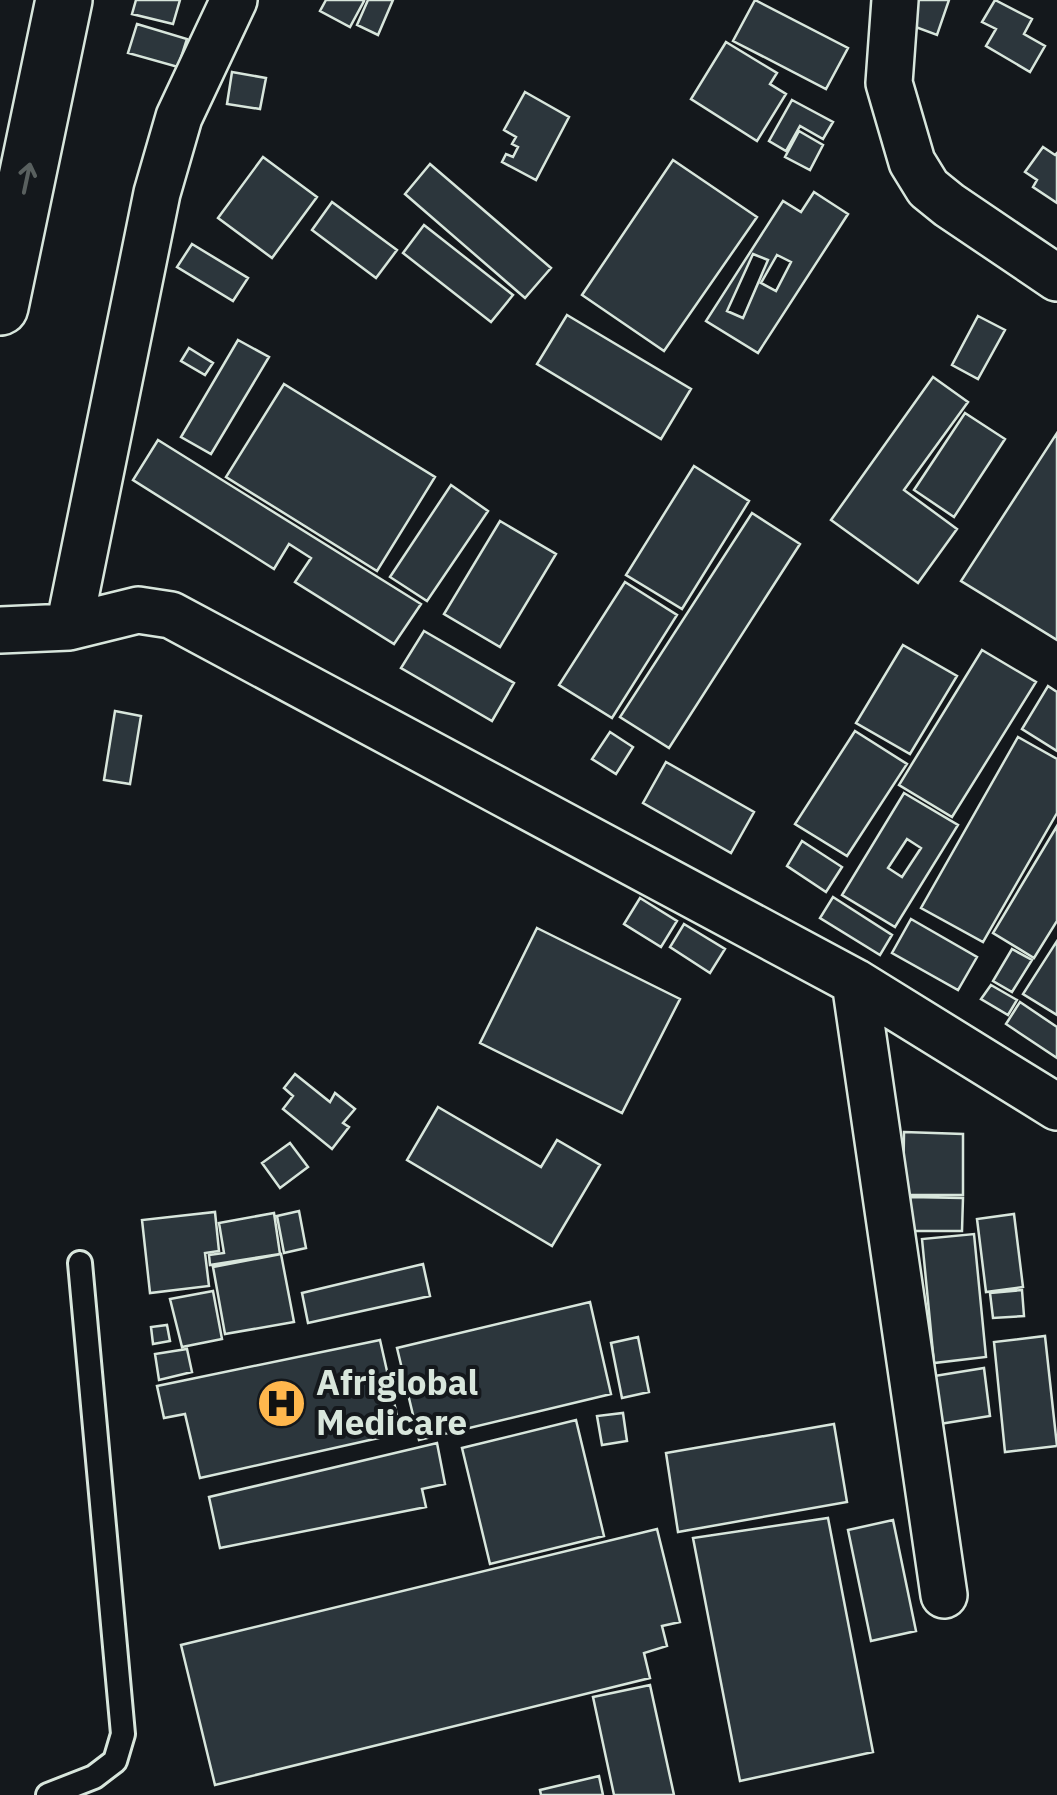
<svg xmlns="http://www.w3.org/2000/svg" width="1057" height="1795" viewBox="0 0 1057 1795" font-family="'IBM Plex Sans',sans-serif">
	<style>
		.building { fill: #2c363c; stroke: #d8e6dc; stroke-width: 2.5; fill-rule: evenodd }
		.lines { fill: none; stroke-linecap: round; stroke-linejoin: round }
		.service-casing { stroke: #d8e6dc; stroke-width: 28 }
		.minor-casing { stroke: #d8e6dc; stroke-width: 50 }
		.primary-casing { stroke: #d8e6dc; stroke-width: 60 }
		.service { stroke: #14181c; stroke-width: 22 }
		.minor { stroke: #14181c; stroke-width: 45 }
		.primary { stroke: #14181c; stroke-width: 55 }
		.oneway { stroke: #59605f }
		.labels { text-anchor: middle; stroke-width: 8; stroke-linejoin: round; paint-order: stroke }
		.poi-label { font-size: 35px; font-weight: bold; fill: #d8e6dc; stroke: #14181c; text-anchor: start }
	</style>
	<rect width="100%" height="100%" fill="#14181c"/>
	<path class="building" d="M136,0H180L173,24L132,14Z
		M326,0H362L364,1L350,27L320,11Z
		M368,0H393L378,35L357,25Z
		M755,0L848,48L826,89L733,41Z
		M901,0H949L937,35L894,19Z
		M995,0L1032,19L1024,34L1045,46L1030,72L986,46L996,29L982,22Z
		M137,24L187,39L178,67L128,53Z
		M726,42L777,73L770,84L786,94L757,141L691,99Z
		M232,72L266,78L260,109L227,104Z
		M525,92L569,117L536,180L502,162L506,154L513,157L518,147L512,144L516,137L504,130Z
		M792,100L833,122L823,139L800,126L786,151L769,141Z
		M799,131L823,145L810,170L785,157Z
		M1043,147L1055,155L1057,153V203L1033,187L1037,180L1025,172Z
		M263,157L317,197L272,258L218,218Z
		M673,160L757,217L664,351L582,295Z
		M430,164L551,268L525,298L405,194Z
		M814,192L848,214L758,353L706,321L783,201L801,212ZM753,254L768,260L743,318L727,311ZM777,255L791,262L776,291L761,283Z
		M332,202L397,250L376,278L312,230Z
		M424,225L513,295L491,322L403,253Z
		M192,244L248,278L233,301L177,267Z
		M567,315L691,389L661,439L537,364Z
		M978,316L1005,330L978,379L952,365Z
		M238,340L269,357L211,454L181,437Z
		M189,348L213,363L205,375L181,361Z
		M933,377L968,402L904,490L957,529L918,583L831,520Z
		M284,384L435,477L377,571L226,477Z
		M965,413L1005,439L954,517L914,490Z
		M1057,433V640L961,581Z
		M158,440L421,604L394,644L295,582L311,558L289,544L274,569L133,480Z
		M694,466L749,501L682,609L626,575Z
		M451,485L488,511L427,601L390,577Z
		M752,513L800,544L669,748L620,717Z
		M500,521L556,554L500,647L444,614Z
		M625,582L677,615L612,718L559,685Z
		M424,631L514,683L492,721L401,668Z
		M903,645L957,676L910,754L856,723Z
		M982,650L1036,682L952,817L899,785Z
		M1048,686L1057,692V751L1022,729Z
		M115,711L141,716L130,784L104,780Z
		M855,731L907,764L847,856L795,824Z
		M610,732L633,747L616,774L592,759Z
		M1018,737L1057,759V813L983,942L921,908Z
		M666,762L754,812L731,853L643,803Z
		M904,793L958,825L895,927L842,895ZM907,839L921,848L902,877L888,868Z
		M1057,826V921L1034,958L993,933Z
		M802,841L842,867L826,892L787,866Z
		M833,897L892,935L880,955L820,918Z
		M640,898L677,921L661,947L624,924Z
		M911,919L977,957L958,990L892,953Z
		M684,924L725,949L710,973L670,947Z
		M537,928L680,999L622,1113L480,1043Z
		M1057,941V1015L1023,994Z
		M1012,949L1032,960L1012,992L993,981Z
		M991,985L1017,1000L1008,1015L981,999Z
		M1020,1002L1057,1027V1058L1006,1024Z
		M295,1074L330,1102L335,1093L355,1109L343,1123L349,1127L332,1149L283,1109L293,1096L284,1088Z
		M438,1107L541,1167L557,1140L600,1165L552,1246L407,1160Z
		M904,1132L963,1134V1195H903Z
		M290,1143L308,1167L280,1188L262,1163Z
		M910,1197L963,1198L962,1231H910Z
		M299,1211L306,1248L284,1253L277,1216Z
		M215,1212L219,1251L205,1253L209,1286L150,1293L142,1220Z
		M274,1213L280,1254L210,1265L209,1255L224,1253L219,1223Z
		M1014,1214L1023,1287L986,1292L977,1219Z
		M974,1234L986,1357L934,1363L922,1239Z
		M281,1254L294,1322L225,1334L213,1267Z
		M423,1264L430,1296L308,1323L302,1293Z
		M1022,1290L1024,1316L993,1318L990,1293Z
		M213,1291L222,1339L182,1347L170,1299Z
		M590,1302L611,1394L419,1440L397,1348Z
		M167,1325L170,1341L153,1344L151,1327Z
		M1045,1336L1057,1446L1005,1452L994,1342Z
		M638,1337L649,1392L622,1398L611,1343Z
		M380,1340L401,1433L200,1478L185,1414L164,1418L157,1386Z
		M187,1349L192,1372L159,1380L155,1354Z
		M984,1368L990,1416L927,1426L922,1378Z
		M623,1413L627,1441L602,1445L597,1416Z
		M576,1420L604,1536L490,1564L462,1448Z
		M834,1424L847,1502L678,1532L666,1453Z
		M437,1443L445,1484L422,1489L426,1507L220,1548L209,1497Z
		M828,1518L873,1752L740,1781L693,1538Z
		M893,1520L916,1631L871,1641L848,1530Z
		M657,1529L680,1622L662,1626L667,1646L644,1653L650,1678L215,1785L181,1645Z
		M650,1685L674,1795H614L593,1697Z
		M599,1776L603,1795H541L540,1790Z"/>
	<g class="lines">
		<defs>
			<path id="service" d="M48,1795L94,1777L115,1761L123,1734L80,1263"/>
			<path id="minor" d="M895,0L889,83L912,162L928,188L949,205L1057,278
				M69,627L157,193L179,117L234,0
				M0,630L69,627L138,610L171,615L855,982L1057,1107
				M855,982L944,1595"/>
			<path id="primary" d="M0,307L64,0"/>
		</defs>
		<use href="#service" class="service-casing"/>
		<use href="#minor" class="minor-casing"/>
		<use href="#primary" class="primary-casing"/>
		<use href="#service" class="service"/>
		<use href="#minor" class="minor"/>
		<use href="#primary" class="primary"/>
	</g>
	<defs><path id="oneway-shaft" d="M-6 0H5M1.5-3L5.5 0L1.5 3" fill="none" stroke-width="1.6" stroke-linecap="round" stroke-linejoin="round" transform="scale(2.5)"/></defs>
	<use class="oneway" href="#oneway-shaft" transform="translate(27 178) rotate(-78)"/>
	<defs>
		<symbol id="hospital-disc" viewBox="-11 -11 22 22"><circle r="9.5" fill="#ffb74d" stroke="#14181c"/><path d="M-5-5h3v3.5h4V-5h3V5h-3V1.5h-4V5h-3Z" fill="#111"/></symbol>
	</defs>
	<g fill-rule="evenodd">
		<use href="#hospital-disc" x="254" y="1376" width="55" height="55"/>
	</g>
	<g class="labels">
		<g class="poi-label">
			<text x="316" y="1395">Afriglobal<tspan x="316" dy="40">Medicare</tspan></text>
		</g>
	</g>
</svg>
